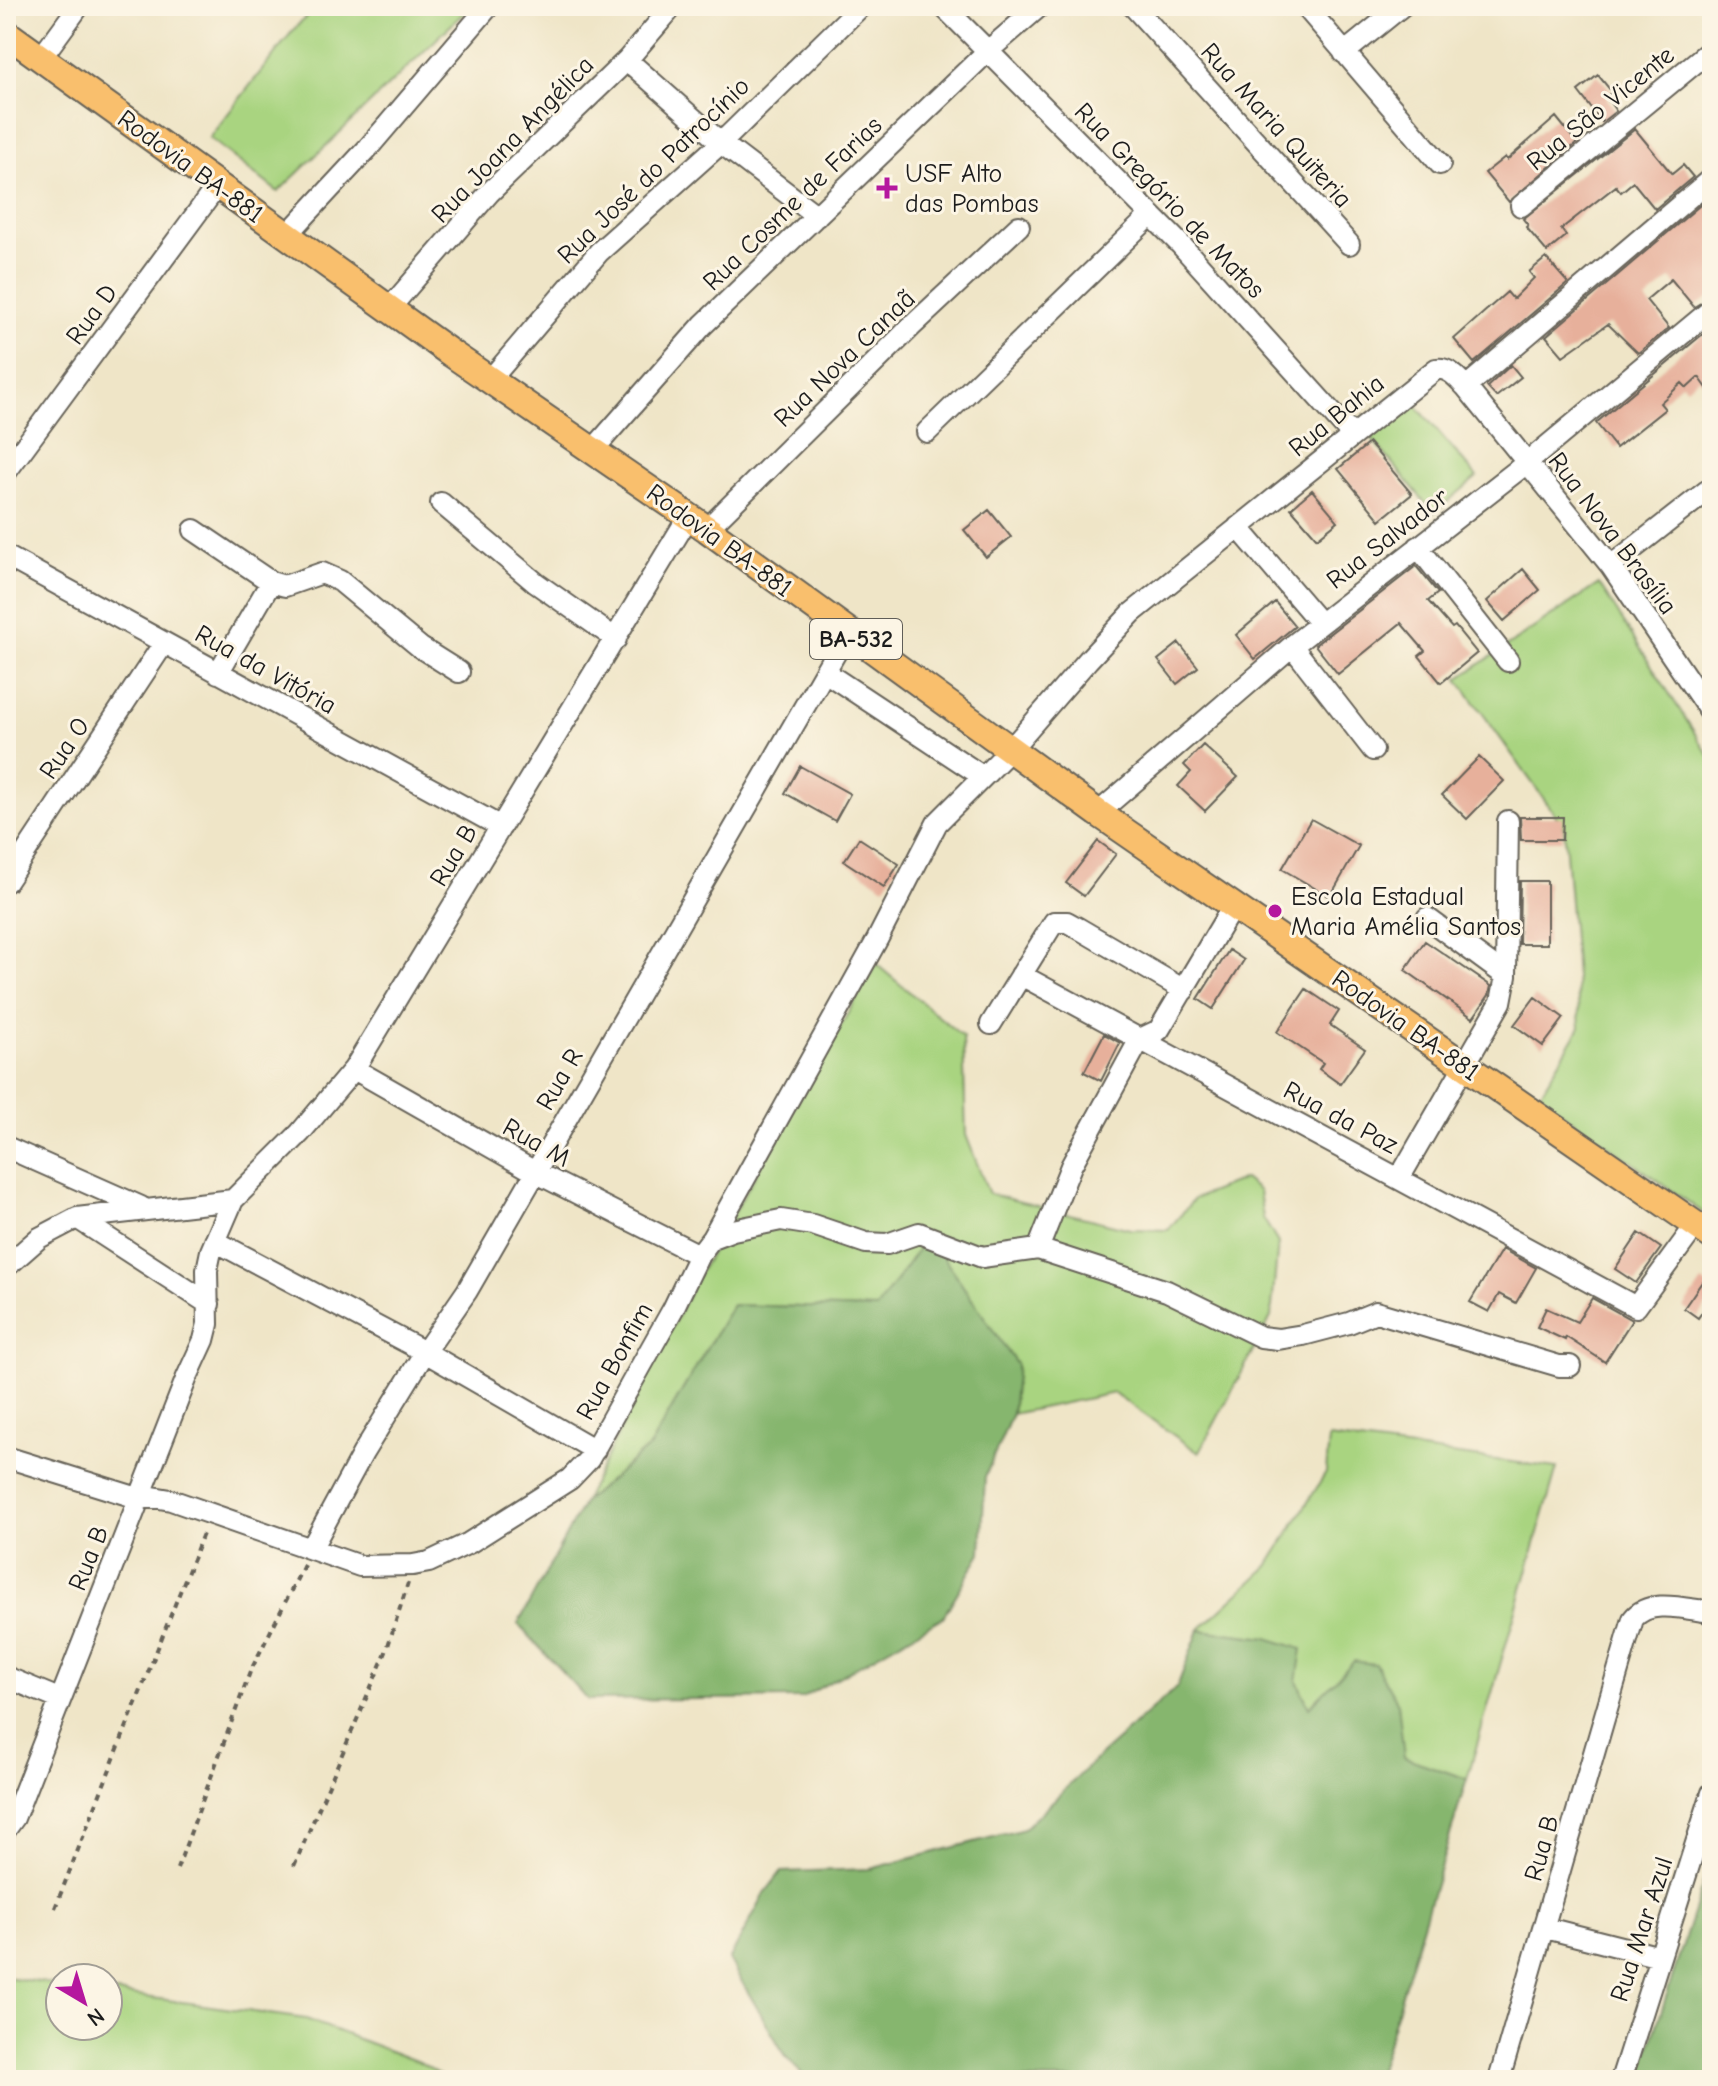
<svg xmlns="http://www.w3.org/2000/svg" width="1718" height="2086" viewBox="0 0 1718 2086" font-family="'Comic Neue',sans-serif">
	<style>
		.green { fill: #a9d480; stroke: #62784e; stroke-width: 2 }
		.forest { fill: #86b66e; stroke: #516945; stroke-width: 2 }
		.building { fill: #e7b09b }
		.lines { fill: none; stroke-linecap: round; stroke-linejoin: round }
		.minor-casing { stroke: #666258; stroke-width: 24 }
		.major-casing { stroke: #666258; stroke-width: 30 }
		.path { stroke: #666258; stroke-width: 4; stroke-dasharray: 6 6; stroke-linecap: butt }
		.minor { stroke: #fff; stroke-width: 20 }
		.major { stroke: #f9bf6d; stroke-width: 26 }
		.poi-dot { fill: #b5179e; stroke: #fcf5e5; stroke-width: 3 }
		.labels { text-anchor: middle; stroke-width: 6; stroke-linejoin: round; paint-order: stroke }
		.shield { fill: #fcf5e5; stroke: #5f5d58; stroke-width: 2 }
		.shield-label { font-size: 24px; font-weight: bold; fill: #1c1c1c }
		.street-label { font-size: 26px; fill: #1c1c1c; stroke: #fcf5e5 }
		.poi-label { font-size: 26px; fill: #1c1c1c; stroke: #fcf5e5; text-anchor: start }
	</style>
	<rect width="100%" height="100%" fill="#fcf5e5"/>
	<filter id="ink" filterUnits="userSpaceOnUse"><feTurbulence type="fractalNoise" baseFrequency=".0125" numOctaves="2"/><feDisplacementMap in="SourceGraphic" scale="16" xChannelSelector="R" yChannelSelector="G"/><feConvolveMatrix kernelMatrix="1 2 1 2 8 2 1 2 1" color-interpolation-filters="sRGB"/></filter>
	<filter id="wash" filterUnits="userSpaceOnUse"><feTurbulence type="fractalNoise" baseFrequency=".006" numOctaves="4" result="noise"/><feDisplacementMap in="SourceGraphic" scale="32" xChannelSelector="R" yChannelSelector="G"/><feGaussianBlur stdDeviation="1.8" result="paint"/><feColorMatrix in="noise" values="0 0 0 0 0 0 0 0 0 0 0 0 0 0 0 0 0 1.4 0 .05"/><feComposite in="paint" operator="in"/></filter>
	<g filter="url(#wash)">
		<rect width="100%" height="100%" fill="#efe5c7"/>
		<path class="green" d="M317,6H471L278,192L209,138L295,28Z
			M1413,402L1477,477L1434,513L1371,438Z
			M1599,584L1712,760V1219L1539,1096L1580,1027L1564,827L1458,679Z
			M876,964L963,1037L966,1135L989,1194L1130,1229L1168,1230L1194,1199L1244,1179L1259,1191L1263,1218L1278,1243L1271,1317L1199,1453L1114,1393L1012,1414L1017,1365L876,1309L732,1305L650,1446L584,1502L697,1277Z
			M1329,1438L1557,1468L1467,1779L1403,1758L1398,1703L1329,1689L1309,1708L1297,1681L1267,1638L1199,1630L1268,1566L1326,1473Z
			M6,1977L60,1985V2026H108V1992L306,2019L421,2063L448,2080H6Z"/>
		<path class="forest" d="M928,1235L1017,1365L1012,1414L985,1477L981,1553L943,1617L802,1698L588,1700L518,1624L584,1502L650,1446L732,1305L876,1309Z
			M1199,1630L1267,1638L1302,1649L1297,1681L1309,1707L1354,1661L1375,1664L1398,1703L1404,1757L1467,1779L1376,2080H808L786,2057L729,1960L765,1893L781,1872L870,1869L1024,1829L1097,1758L1177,1687Z
			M1712,1855V2080H1639Z"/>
		<g id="blocks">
			<path class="building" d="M1598,75L1612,92L1606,97L1616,111L1602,122L1578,91Z
				M1556,117L1577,143L1509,202L1485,173L1505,157L1507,160Z
				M1635,129L1672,174L1683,165L1693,177L1655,209L1633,182L1621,192L1616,186L1561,229L1566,236L1547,252L1526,227L1528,225L1523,219Z
				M1712,195V296L1694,307L1671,279L1646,300L1669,328L1638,353L1608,324L1563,356L1546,336Z
				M1546,258L1568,283L1474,363L1454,339L1507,292L1513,299L1534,278L1529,272Z
				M1703,334L1712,345V395L1699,377L1687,388L1682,383L1660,403L1665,409L1616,448L1596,423Z
				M1511,365L1521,377L1496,397L1487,387Z
				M1369,443L1412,494L1380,520L1338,469Z
				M1312,490L1338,521L1317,538L1291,508Z
				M989,510L1011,537L986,557L964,530Z
				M1416,566L1438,593L1428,601L1452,628L1455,626L1477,653L1441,683L1419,656L1425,651L1401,623L1338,674L1315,645Z
				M1523,569L1540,590L1504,621L1487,601Z
				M1275,602L1295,626L1255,659L1236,635Z
				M1179,643L1198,667L1177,684L1158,660Z
				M1203,745L1238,777L1205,811L1178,786L1191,772L1184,765Z
				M1479,757L1504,781L1467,819L1442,795Z
				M800,766L850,794L835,821L785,793Z
				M1520,817H1563L1562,840H1521Z
				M1311,819L1359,846L1330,897L1282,869Z
				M859,838L899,864L884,887L844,861Z
				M1098,841L1116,854L1084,896L1066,883Z
				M1520,881H1547V944H1519Z
				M1425,941L1491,986L1489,995L1473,1018L1405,970Z
				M1229,950L1244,960L1213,1009L1198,999Z
				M1306,989L1339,1011L1330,1025L1365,1049L1340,1084L1319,1069L1323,1063L1277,1032Z
				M1535,997L1564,1018L1543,1046L1514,1025Z
				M1104,1034L1120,1043L1101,1081L1084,1072Z
				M1639,1233L1661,1248L1636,1283L1615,1269Z
				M1502,1249L1536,1268L1516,1303L1499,1294L1489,1312L1470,1302Z
				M1702,1282L1712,1289V1298L1698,1318L1684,1308Z
				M1592,1298L1632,1320L1605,1362L1566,1337L1565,1340L1537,1327L1546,1308L1577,1322Z"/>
		</g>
	</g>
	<g filter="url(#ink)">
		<use href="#blocks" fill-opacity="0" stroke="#666258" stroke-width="2"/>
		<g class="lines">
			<defs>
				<path id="minor" d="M943,6L1181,245L1352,435
					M1133,6L1349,244
					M1305,6L1440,164
					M1344,53L1402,6
					M41,58L79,6
					M627,60L721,143L817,216
					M1521,206L1712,49
					M287,235L368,148L489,6
					M389,309L490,192L627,60L673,6
					M490,380L599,252L721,143L861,6
					M1466,387L1611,566L1712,715
					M927,432L1151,215
					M593,450L703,325L989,50L1040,6
					M6,472L217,186
					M441,503L536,583L616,639
					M1238,527L1320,623
					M707,529L913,325L1019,226
					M194,530L271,582L285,586L322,573L340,581L421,648L459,672
					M1418,547L1508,661
					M6,556L501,827
					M1611,566L1712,487
					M1292,646L1373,750
					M825,672L982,776
					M218,673L271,582
					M1098,813L1292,646L1528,462L1712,309
					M6,882L164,643
					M1427,918L1506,976
					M1021,975L1636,1307L1696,1225
					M991,1024L1054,922H1067L1078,928L1184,990
					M354,1069L535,1172L699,1255
					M6,1147L141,1207
					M1400,1177L1501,1002L1506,976L1508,821
					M77,1218L209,1304
					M712,1238L733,1230L781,1220L813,1225L866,1243L887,1244L919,1233L982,1257L1038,1249L1167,1291L1261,1337L1278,1339L1303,1335L1349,1323L1376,1312L1559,1366H1570
					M215,1241L425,1352L595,1450
					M1038,1249L1071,1166L1140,1039L1159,1030L1233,906
					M6,1267L39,1238L77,1218L233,1200
					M6,1457L141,1499L153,1497L171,1500L360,1566L413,1565L429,1562L469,1543L570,1479L589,1459L673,1309L699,1255L712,1238L877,940L937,823L1010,750L1088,660L1132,613L1436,369C1449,367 1457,378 1466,387L1712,178
					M311,1549L363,1453L425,1352L467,1291L847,633
					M6,1677L59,1699
					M6,1829L14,1818L187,1377L204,1340L208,1324L207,1270L211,1251L233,1200L300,1133L354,1069L689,516
					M1546,1928L1660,1957
					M1499,2080L1633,1619C1650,1597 1688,1610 1712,1612
					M1621,2080L1712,1793"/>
				<path id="major" d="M6,33L452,354L707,529L1098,813L1712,1236"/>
			</defs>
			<use href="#minor" class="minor-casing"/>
			<use href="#major" class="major-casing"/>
			<path class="path" d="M294,1866L386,1652L408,1583
				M177,1869L250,1672L304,1565
				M55,1908L204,1531"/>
			<use href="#minor" class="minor"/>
			<use href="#major" class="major"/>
		</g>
	</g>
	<g class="poi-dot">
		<path d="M883 176h8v8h8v8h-8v8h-8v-8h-8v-8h8z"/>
		<circle cx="1275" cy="911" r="8"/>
	</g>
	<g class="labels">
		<rect class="shield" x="810" y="619" width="92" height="40" rx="6"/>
		<g class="shield-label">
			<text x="856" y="647">BA-532</text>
		</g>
		<g class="street-label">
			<text transform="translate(1600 108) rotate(-39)" y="9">Rua São Vicente</text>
			<text transform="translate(1277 125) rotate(48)" y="9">Rua Maria Quiteria</text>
			<text transform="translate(512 139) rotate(-46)" y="9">Rua Joana Angélica</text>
			<text transform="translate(191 166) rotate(36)" y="9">Rodovia BA-881</text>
			<text transform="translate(653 170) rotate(-44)" y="9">Rua José do Patrocínio</text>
			<text transform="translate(1170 200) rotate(46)" y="9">Rua Gregório de Matos</text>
			<text transform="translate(792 203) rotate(-44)" y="9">Rua Cosme de Farias</text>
			<text transform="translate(91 314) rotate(-54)" y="9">Rua D</text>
			<text transform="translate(844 358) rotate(-44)" y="9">Rua Nova Canaã</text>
			<text transform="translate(1336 415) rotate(-39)" y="9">Rua Bahia</text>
			<text transform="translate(1613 533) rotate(53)" y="9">Rua Nova Brasília</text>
			<text transform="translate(1387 538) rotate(-38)" y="9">Rua Salvador</text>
			<text transform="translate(720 540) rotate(36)" y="9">Rodovia BA-881</text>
			<text transform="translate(266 669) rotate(29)" y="9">Rua da Vitória</text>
			<text transform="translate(64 748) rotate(-56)" y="9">Rua O</text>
			<text transform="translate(453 855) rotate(-59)" y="9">Rua B</text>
			<text transform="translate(1406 1025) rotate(35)" y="9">Rodovia BA-881</text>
			<text transform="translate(559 1079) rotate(-60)" y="9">Rua R</text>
			<text transform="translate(1341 1117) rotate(28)" y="9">Rua da Paz</text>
			<text transform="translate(537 1142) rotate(29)" y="9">Rua M</text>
			<text transform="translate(614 1361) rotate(-61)" y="9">Rua Bonfim</text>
			<text transform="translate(88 1558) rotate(-68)" y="9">Rua B</text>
			<text transform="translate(1541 1848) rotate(-74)" y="9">Rua B</text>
			<text transform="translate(1641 1929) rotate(-72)" y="9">Rua Mar Azul</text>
		</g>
		<g class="poi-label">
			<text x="905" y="182">USF Alto<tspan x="905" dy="30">das Pombas</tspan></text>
			<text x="1291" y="905">Escola Estadual<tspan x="1291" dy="30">Maria Amélia Santos</tspan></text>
		</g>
	</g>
	<rect width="1718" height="2086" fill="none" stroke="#fcf5e5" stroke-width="32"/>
	<g transform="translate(84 2002) rotate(142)"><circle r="38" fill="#fcf5e5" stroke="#a29e95" stroke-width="2"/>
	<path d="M0-6L14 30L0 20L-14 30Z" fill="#b5179e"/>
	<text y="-12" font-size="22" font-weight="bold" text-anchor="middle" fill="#1c1c1c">N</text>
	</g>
</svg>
